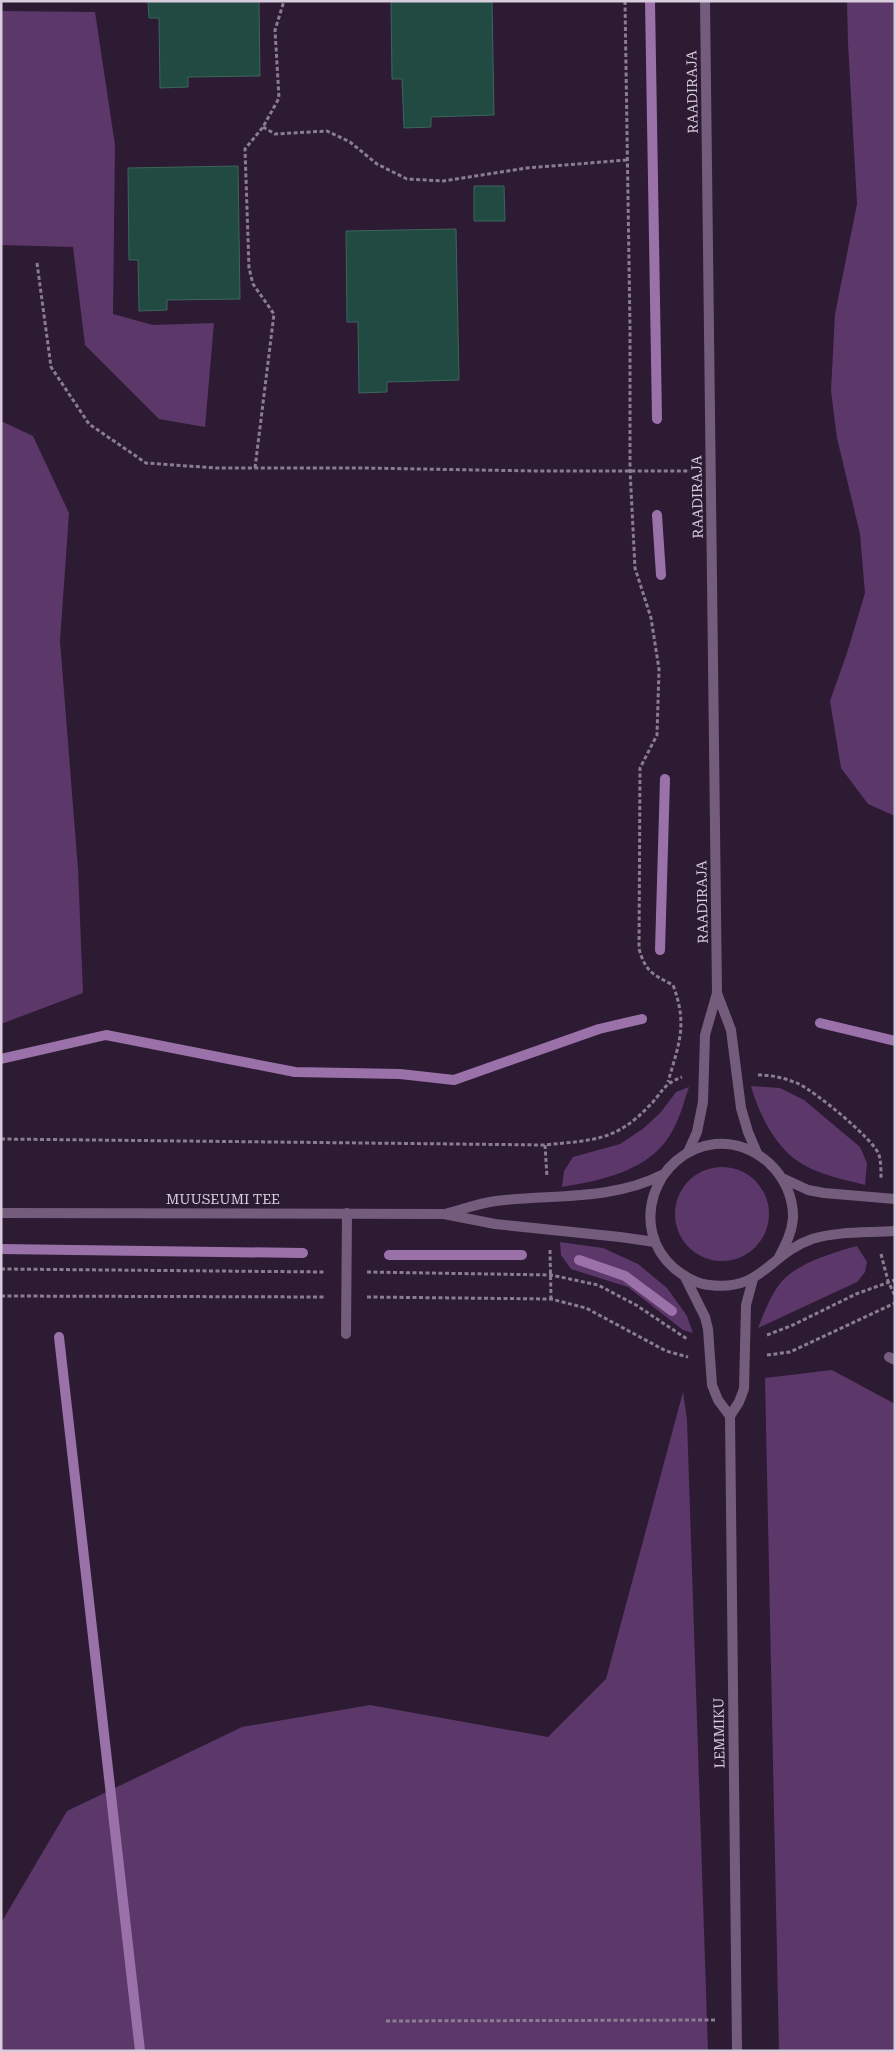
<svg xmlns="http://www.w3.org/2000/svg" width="896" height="2052" viewBox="0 0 896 2052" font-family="'Roboto Serif',serif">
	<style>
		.green { fill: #5c376a }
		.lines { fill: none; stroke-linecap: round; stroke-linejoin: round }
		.stream { stroke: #9b71aa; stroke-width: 10 }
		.building { fill: #214b42; stroke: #3c665c }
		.path { stroke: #8a7d90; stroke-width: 3; stroke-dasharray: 4 2.5; stroke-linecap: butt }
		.service { stroke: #745c7d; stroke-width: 10 }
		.minor { stroke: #745c7d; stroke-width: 10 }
		.tertiary { stroke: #745c7d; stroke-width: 10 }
		.labels { text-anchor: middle; stroke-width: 4; stroke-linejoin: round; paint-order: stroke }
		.street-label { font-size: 14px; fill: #d8cddc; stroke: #2c1b33 }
	</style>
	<rect width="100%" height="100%" fill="#2c1b33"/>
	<path class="green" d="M847,1H895V816L868,804L841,768L830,701L847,653L865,593L860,534L837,438L831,391L835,314L857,204L848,43Z
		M1,11L95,12L115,145L113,314L153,325L214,323L205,427L159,419L85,345L73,247L1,245Z
		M1,421L33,436L69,513L60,641L78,869L83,993L1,1024Z
		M751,1086L780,1088L804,1100L860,1147L867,1163L865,1185C842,1179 815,1174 796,1160C774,1144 758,1112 751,1086Z
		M689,1087C683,1105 678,1125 666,1141C643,1172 598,1181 562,1187L564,1171L573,1157L620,1144L644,1128L661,1112L676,1092Z
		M675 1214a47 47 0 1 1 94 0a47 47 0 1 1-94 0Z
		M560,1242L603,1248L638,1264L667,1288L687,1316L693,1333L683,1330L628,1287L571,1269L561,1255Z
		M857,1246L867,1262L865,1272L857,1282L758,1328C765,1311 772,1290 786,1277C804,1261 835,1252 857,1246Z
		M832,1370L895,1404V2051H779L765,1378Z
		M683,1392L687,1420L708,2051H1V1923L67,1811L242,1727L370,1705L548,1737L606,1679Z"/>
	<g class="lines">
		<path class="stream" d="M650,1L657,419
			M657,515L661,575
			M660,950L665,779
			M820,1023L895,1041
			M1,1059L106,1035L295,1072L400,1074L454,1080L599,1029L642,1019
			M1,1249L303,1253
			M389,1255H522
			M579,1260L625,1276L672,1311
			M59,1337L140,2051"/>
	</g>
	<path class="building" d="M148,1H259L260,76L188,77V87L160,88L159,18H149Z
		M391,1H492L494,115L431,117V127L404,128L402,79H392Z
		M238,166L240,299L167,300V310L139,311L138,260H129L128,168Z
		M474,186H504L505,221H474Z
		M456,229L459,380L387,382V392L359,393L358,322H347L346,231Z"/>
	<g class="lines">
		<path class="path" d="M625,1L630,328V470L635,568L651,618L659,669L657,735L640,768L639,949C646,972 652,974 673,985C688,1025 679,1043 668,1082
			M263,127L275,134L327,131L350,142L377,164L407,179L443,181L527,168L627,160
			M37,263L51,367L89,424L146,463L216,468H363L536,471H690
			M255,468L274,314L253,284L249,268L245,149L263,127L279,98L275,30L284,1
			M758,1075C772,1075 785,1078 799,1084C814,1091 874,1139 879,1155C881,1162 881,1170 881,1178
			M1,1139L545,1145C590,1140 615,1142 648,1107C663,1093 661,1085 682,1077
			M545,1145L547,1177
			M550,1250L551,1299
			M881,1254L888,1281L895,1296
			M1,1269L326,1272
			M367,1272L551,1275L598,1285L636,1305L687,1339
			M1,1296L326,1297
			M367,1297L551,1299L586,1308L666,1351L688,1357
			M767,1335L793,1325L856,1294L895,1280
			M767,1355L790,1352L895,1303
			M386,2021L715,2020"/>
		<path class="service" d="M346,1334L347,1213
			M889,1357L895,1360"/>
		<path class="minor" d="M717,993L731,1030L741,1108L748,1132L757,1153
			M688,1152L697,1132L703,1102L705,1035L717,993L705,1
			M685,1277L705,1317L708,1329L712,1385L718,1400L730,1416
			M737,2051L730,1416L739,1402L744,1389L746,1305L753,1279"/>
		<path class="tertiary" d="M782,1178L808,1190L824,1193L895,1199
			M1,1213L444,1214L495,1224L620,1237L655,1242
			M448,1213C464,1209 480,1203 496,1201C552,1194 610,1201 662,1175
			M779,1257C786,1244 792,1232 793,1218C794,1176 756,1140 715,1144C654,1151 627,1229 675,1269C684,1276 696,1284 709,1285C762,1292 769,1254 812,1239C838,1231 868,1233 895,1231"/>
	</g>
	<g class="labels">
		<g class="street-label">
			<text transform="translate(692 92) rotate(-91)" y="5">RAADIRAJA</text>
			<text transform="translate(697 497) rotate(-91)" y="5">RAADIRAJA</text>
			<text transform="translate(702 902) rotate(-91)" y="5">RAADIRAJA</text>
			<text x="223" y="1204">MUUSEUMI TEE</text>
			<text transform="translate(719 1733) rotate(-91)" y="5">LEMMIKU</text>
		</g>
	</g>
	<rect width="896" height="2052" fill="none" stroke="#d8cddc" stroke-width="5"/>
</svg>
